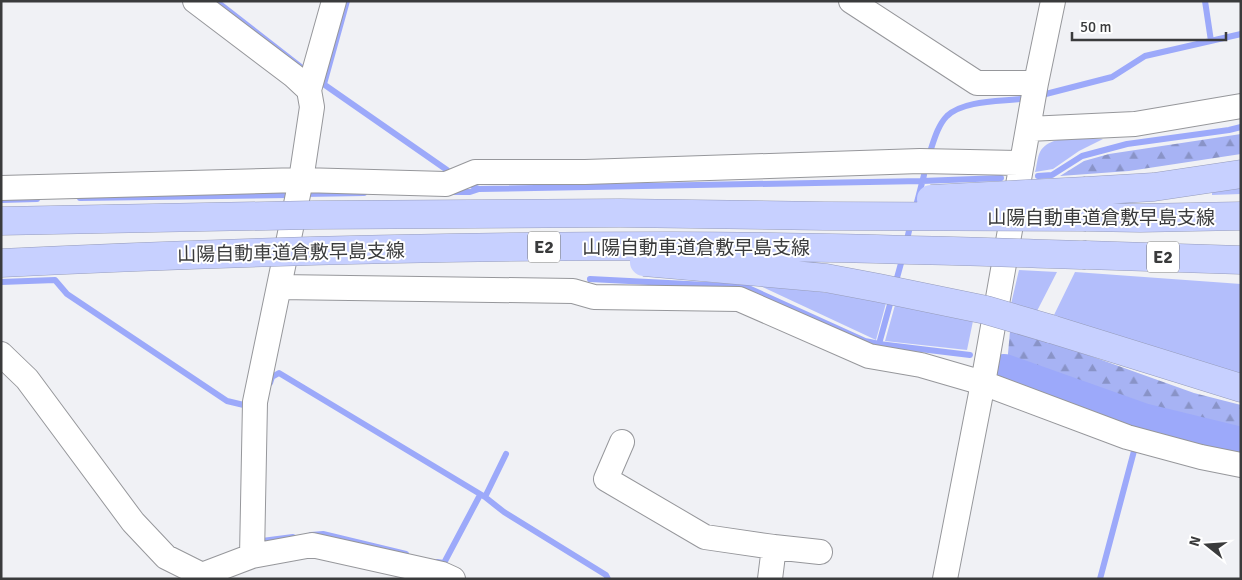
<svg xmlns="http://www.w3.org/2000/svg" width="1242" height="580" viewBox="0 0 1242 580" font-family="Signika,'Noto Sans JP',sans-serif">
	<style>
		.grass { fill: #b3befb }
		.forest { fill: url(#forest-firs) }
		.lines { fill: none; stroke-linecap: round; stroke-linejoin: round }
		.stream { stroke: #9ca9fa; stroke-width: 6 }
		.river { stroke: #9ca9fa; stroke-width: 38 }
		.minor-casing { stroke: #96979b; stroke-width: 26 }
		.highway-casing { stroke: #969cbb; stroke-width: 29 }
		.minor { stroke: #fff; stroke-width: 24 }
		.highway { stroke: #c7d0ff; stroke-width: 28 }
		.highway-bridge-casing { stroke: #969cbb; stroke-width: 29; stroke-linecap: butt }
		.highway-bridge { stroke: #c7d0ff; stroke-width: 28 }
		.labels { text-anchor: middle; stroke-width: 4; stroke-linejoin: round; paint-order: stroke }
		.shield { fill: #fff; stroke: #757676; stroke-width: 1 }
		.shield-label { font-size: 18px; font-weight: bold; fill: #3a3b3c }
		.street-label { font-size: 19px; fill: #3a3b3c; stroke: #fff }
	</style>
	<defs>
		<pattern id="forest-firs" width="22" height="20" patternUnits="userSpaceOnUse" patternTransform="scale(1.25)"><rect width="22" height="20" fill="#a7b3f4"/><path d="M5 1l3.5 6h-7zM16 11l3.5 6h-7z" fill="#8993c7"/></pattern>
	</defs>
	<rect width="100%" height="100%" fill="#f0f1f5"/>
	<path class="grass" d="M1103,139L1079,151L1053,169L1035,172C1037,166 1037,158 1040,152C1051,133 1084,139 1103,139Z
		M1241,183V194L1212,195V187Z
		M1019,270L1057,272L1037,311L1011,304Z
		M1075,272L1241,284V375L1116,337L1054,315Z
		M756,284L830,293L886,303L876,340Z
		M895,305L973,321L967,350L885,341Z"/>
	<path class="forest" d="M1241,134V154L1129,171L1060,176L1084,161L1109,154Z
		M1010,331L1071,349L1194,393L1241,405V435L1133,407L1060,380L1007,365Z"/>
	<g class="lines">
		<path class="stream" d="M216,1L301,67
			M1205,1L1211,41
			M322,83L447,170
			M324,84L347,1
			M1038,96L1112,77L1145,56L1241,34
			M930,152C934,140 938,125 947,116C965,99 1005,102 1028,98
			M1038,176L1052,175L1082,156L1127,144L1229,130L1241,127
			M474,187L479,189L922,181L1001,178
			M449,192H470L479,189
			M303,194L364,193
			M80,198L288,195
			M1,200L37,199
			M915,210L924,175
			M906,244L911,222
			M590,279L746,287L865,341L879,344L970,355
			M1,282L55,280L67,294L227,401L248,406
			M895,285L903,256
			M879,344L892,297
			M270,383L272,377L279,373L485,497L506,454
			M1140,428L1142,422
			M485,497L504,512L606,575L608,579
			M311,535L323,534L406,554
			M262,541L293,537
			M437,562L444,563L480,495
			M1100,579L1134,451"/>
		<path class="river" d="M1004,373L1142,422L1241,446"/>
		<defs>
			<path id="minor" d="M195,1L294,76L309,90
				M851,1L977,83H1036
				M1028,129L1135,124L1241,106
				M1,188L301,180L446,184L475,172H585L920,161L1022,163
				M279,287L573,291L594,297L739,299L869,356L921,365L983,383L1127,437L1201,457L1241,465
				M1,354L27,379L133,522L166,557L202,575L252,556L312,545L442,574L453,579
				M622,442L606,479L705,537L774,547
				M252,556L255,402L301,180L312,107L309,90L334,1
				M770,579L774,547L820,552
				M945,579L983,383L1036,83L1053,1"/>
			<path id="highway" d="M1086,191L1154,187L1241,174
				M1086,217L1140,218L1241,216
				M1086,255L1241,260
				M1051,329L1241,388"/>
		</defs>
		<use href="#minor" class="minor-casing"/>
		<use href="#highway" class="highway-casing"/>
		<use href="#minor" class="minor"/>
		<use href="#highway" class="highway"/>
		<defs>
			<path id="highway-bridge" d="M931,199L1086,191
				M1,221L313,215L620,213L824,216L1086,217
				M644,262L826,278L879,288L986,310L1051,329
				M1,263C225,252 448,246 672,246C810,246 948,251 1086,255"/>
		</defs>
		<use href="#highway-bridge" class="highway-bridge-casing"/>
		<use href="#highway-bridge" class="highway-bridge"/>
	</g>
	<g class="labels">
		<g class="shield">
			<rect x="528" y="231.5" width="32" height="31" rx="4"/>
			<rect x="1147" y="241.5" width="32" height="31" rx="4"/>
		</g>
		<g class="shield-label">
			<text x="544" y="253">E2</text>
			<text x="1163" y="263">E2</text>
		</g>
		<g class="street-label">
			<text x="1101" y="224">山陽自動車道倉敷早島支線</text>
			<text x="696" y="254">山陽自動車道倉敷早島支線</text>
			<text transform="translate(291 252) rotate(-1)" y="7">山陽自動車道倉敷早島支線</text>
		</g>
	</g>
	<rect width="1242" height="580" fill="none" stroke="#3a3b3c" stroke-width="5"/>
	<g transform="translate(1207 545) rotate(287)" stroke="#ffffff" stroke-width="4" paint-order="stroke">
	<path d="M0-4L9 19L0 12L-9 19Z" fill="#3a3b3c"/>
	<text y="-8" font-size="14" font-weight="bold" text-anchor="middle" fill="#3a3b3c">N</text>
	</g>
	<path d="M1072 32v8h154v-8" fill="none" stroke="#3a3b3c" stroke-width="2.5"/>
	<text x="1080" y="32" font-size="15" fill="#3a3b3c" stroke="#ffffff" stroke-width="4" paint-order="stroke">50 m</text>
</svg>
